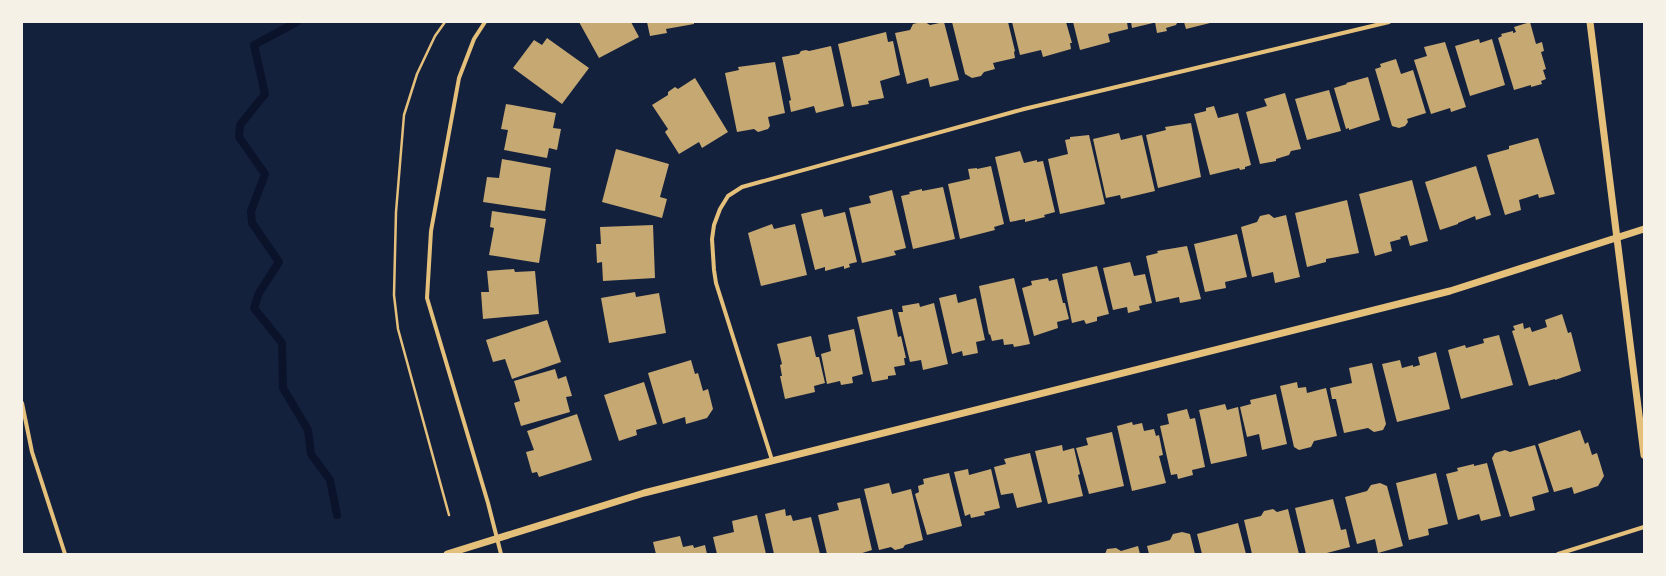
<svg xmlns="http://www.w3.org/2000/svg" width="1666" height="576" viewBox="0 0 1666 576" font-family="Quicksand,sans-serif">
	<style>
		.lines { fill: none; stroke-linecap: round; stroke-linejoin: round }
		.stream { stroke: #0b132b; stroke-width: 8 }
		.building { fill: #c6a872 }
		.path { stroke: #e5c07b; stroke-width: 2.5 }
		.minor { stroke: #e5c07b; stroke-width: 4 }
		.tertiary { stroke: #e5c07b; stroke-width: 7 }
	</style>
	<rect width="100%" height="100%" fill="#14213d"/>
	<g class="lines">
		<path class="stream" d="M297,22L254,45L265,94L240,125L239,137L265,174L251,211L252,223L279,262L259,293L254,308L282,343L283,388L308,430L311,454L330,480L337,515"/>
	</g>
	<path class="building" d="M579,22H631L639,37L599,58Z
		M647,22H694V24L666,29L667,33L650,36Z
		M921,22H925L930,25L944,22L959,80L930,87L928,78L907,84L895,33L910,30L913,24Z
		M952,22H1008L1015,51L1014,52L1015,58L993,63L995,69L984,72L981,76L972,78L965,74Z
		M1012,22H1066L1072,43H1070L1071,49L1043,57L1041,50L1020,55Z
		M1073,22H1127L1128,29L1108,34L1110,42L1080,50Z
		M1131,22H1153V23L1132,28Z
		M1155,22H1177V23L1176,25L1166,28L1167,31L1157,33Z
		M1184,22H1210V23L1186,29Z
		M1530,22L1536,44L1542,42L1544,51L1541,52L1546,69L1543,70L1546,79L1541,81L1542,84L1531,87V85L1514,90L1498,38L1502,36L1501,34L1513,31V33L1516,32L1514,27Z
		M886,32L888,42L893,41L900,75L880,81L884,98L868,101L869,104L852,107L838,44Z
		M547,38L589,68L562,104L513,68L534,40L542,45Z
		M1479,39L1480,43L1492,39L1505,85L1470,96L1455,46Z
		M1445,42L1466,107L1451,112L1450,108L1431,114L1414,60L1427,56L1424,47Z
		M831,46L844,106L816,113L814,106L791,112L789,101L791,100L782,57L799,54L801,51L806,50L809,51Z
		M1396,59L1401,74L1413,70L1426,113L1407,119L1408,122L1405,126L1399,128L1392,126L1375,69L1381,67L1380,64Z
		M775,62L785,113L768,117L770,126L768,129L758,132L754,129L737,132L725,73L739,70L738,67Z
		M1368,77L1380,120L1349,130V128L1346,129L1334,88L1347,84L1346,83Z
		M695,78L728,132L702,148L699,142L679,154L665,132L668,129L652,105L668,95V92L675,87L678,89Z
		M1329,90L1341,131L1307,140L1295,99Z
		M1285,93L1301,149L1291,151L1289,155L1276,159V161L1260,164L1246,112L1267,106L1264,99Z
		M506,104L556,113L553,128L561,129L557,150L549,148L547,158L504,150L508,130L501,129Z
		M1214,106L1218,118L1238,113L1251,165L1245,167V169L1240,170L1239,168L1210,175L1194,114L1206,111V108Z
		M1191,123L1201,177L1158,188L1146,135L1166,130L1165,127Z
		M1119,133L1121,140L1142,135L1155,191L1121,199L1120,195L1106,198L1093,139Z
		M1089,135L1105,204L1060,214L1048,159L1068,154L1065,140L1070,139V137Z
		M1538,138L1555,194L1539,198L1538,194L1519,200L1521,210L1505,215L1487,155L1509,149V146Z
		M616,149L669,164L660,197L667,199L662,218L602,202Z
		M1020,151L1024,163L1037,160V162L1043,161L1055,212L1044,215L1045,217L1025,222V219L1010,222L995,157Z
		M502,159L551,168L545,211L483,202L487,177L499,178Z
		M991,166L1004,224L994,227L995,230L960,239L948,184L970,179L968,169L977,168V169Z
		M1476,166L1491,215L1476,220L1475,216L1458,223V224L1440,230L1425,182Z
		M1412,180L1428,241L1410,246L1407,235L1400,237L1401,239L1390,242L1392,251L1375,256L1359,194Z
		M943,187L955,239L913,249L901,196L910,194L909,192L922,189V191Z
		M892,190L906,248L894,251L896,255L862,263L849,208L871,203L869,196Z
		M1347,200L1359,253L1326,259V262L1307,267L1295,213Z
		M822,209L824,217L845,212L857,262L849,264L850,267L844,269V266L825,271V267L815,270L801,214Z
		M492,211L546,219L539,263L489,255L494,228L490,227Z
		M1269,214L1274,218L1286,215L1300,277L1275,283L1273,272L1252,277L1241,227L1257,222L1260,216Z
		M772,224L774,229L795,224L807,275L761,286L748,233Z
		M653,225L655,278L603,281L602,262L597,263L596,244H601L600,227Z
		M1237,234L1247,277L1225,282L1226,288L1205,292L1194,244Z
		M1187,246L1201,299L1180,303L1179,297L1156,302L1146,256L1158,253L1157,251Z
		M1130,262L1134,276L1145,274L1152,303L1139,306L1140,310L1128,313L1127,307L1113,310L1103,268Z
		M1097,266L1109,314L1097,317V321L1086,324L1084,320L1072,323L1062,274Z
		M514,269L515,272L535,271L539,314L483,319L481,292H489L487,271Z
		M1014,278L1030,344L1014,347L1013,344L1004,345L1003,339L992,341L990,334L989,335L979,286Z
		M1048,278L1049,281L1057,279L1063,303H1065L1069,319L1057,322L1058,328L1034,336L1022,288L1032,285L1031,281Z
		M635,292L636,297L659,293L666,333L609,343L601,298Z
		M956,294L958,303L976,298L985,340L976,342L978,353L963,356L962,351L952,354L939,298Z
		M919,303L920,307L934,303L948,364L923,370L921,360L910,362L898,312H903L902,306Z
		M892,309L898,337L901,336L906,358H904L905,365L894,367L896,375L888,376V379L872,382L857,317Z
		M1562,314L1568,333L1571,332L1581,371L1555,380V379L1529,386L1512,331L1515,330L1513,326L1523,323L1524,329L1530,327L1532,332L1547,327L1545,320Z
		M547,320L561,362L512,379L505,359L493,362L486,340Z
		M854,329L863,374L852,377L853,383L841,385L840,381L827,384L821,354L831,351L828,335Z
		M1499,335L1513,385L1461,399L1448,350L1465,345L1466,348L1484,343L1483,339Z
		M811,336L816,357H819L825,383L814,386L815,392L785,399L780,376H782L780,365L782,364L777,344Z
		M1436,352L1450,409L1397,422L1382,364L1400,360L1402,368L1413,365V367L1420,365L1418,357Z
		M691,360L695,374L698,373L703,391L708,389L713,409L707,418L686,424L685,417L663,424L648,373Z
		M1372,363L1386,424L1383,430L1374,432L1368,428L1344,433L1336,399H1332L1330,388L1352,383L1349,368Z
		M555,369L558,379L566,376L572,396L566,397L570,412L521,426L514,403L520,401L514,381Z
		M644,382L657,424L636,430L637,435L619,441L604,395Z
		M1297,382L1298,388L1306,387L1307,393L1326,388L1337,436L1314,441L1311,447L1299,450L1294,447L1280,386Z
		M1276,394L1287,444L1262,450L1259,434L1247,437L1240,407L1251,404L1250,400Z
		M1225,404L1227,410L1238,407L1247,456L1211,464L1199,410Z
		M1187,409L1190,419L1195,418L1205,467L1192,470L1193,475L1178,479L1177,474L1171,475L1160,426L1169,424L1167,414Z
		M577,414L592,460L539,477L537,472L532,473L526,452L534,450L527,431Z
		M1132,422L1133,425L1142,423L1144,431L1154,429L1156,436L1159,435L1163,455L1159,456L1166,483L1132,491L1117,426Z
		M1580,430L1585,444L1588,442L1592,455L1597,453L1604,476L1598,486L1574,494L1572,487L1554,492L1538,444Z
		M1112,432L1124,486L1089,494L1076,448L1088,445L1086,438Z
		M1062,445L1063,451L1074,448L1080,474L1078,475L1083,496L1048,504L1035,451Z
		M1535,445L1549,492L1532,497L1535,510L1510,517L1492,458L1495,453L1505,450L1510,452Z
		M1030,453L1042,502L1017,508L1013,493L1001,495L994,467L1006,464L1004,459Z
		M1487,463L1501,516L1481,521L1479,514L1458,520L1446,474L1458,471L1457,468L1474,464V466Z
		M968,469L969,475L991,469L1000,508L984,512L985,515L971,518L970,514L965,516L954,472Z
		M949,473L962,526L927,535L915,494L919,492L918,486L924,484L923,479Z
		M1436,473L1448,524L1428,529L1429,535L1409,540L1396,483Z
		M889,483L892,494L911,489L923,540L905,545L903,548L895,550L891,547L879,550L864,489Z
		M1380,483L1387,486L1403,546L1378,553L1375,539L1357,544L1345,497L1367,491L1371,485Z
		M860,498L872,550L859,554H827L818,515L839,510L837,503Z
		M1333,499L1341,530L1346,529L1350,547L1323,554H1306L1295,508Z
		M785,509L786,516L791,515L793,521L811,517L820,554H774L765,514Z
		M1273,509L1277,512L1288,509L1299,554H1252L1244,520L1261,516L1264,511Z
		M757,515L766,554H717L713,537L734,532L732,521Z
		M1238,523L1246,554H1202L1197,534Z
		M1182,532L1190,534L1195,554H1149L1147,546L1170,540L1173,534Z
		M680,536L683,547L693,545L694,548L705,545L707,554H656L653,542Z
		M1138,546L1140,554H1105L1107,549L1116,548L1121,551Z"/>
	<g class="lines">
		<path class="path" d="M445,22L435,36L417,74L404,115L396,212L394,295L398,329L449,515"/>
		<path class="minor" d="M485,22L474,39L459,78L431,231L427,298L488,503L501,554
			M22,403L32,452L65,554
			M772,460L716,283L714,270L712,239L714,225L720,209L728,196L742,187L1024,109L1389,22
			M1558,554L1644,527"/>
		<path class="tertiary" d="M1590,22L1644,455
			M447,554L644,493L1450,291L1644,229"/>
	</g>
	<rect width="1666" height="576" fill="none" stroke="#f6f1e7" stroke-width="46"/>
</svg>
